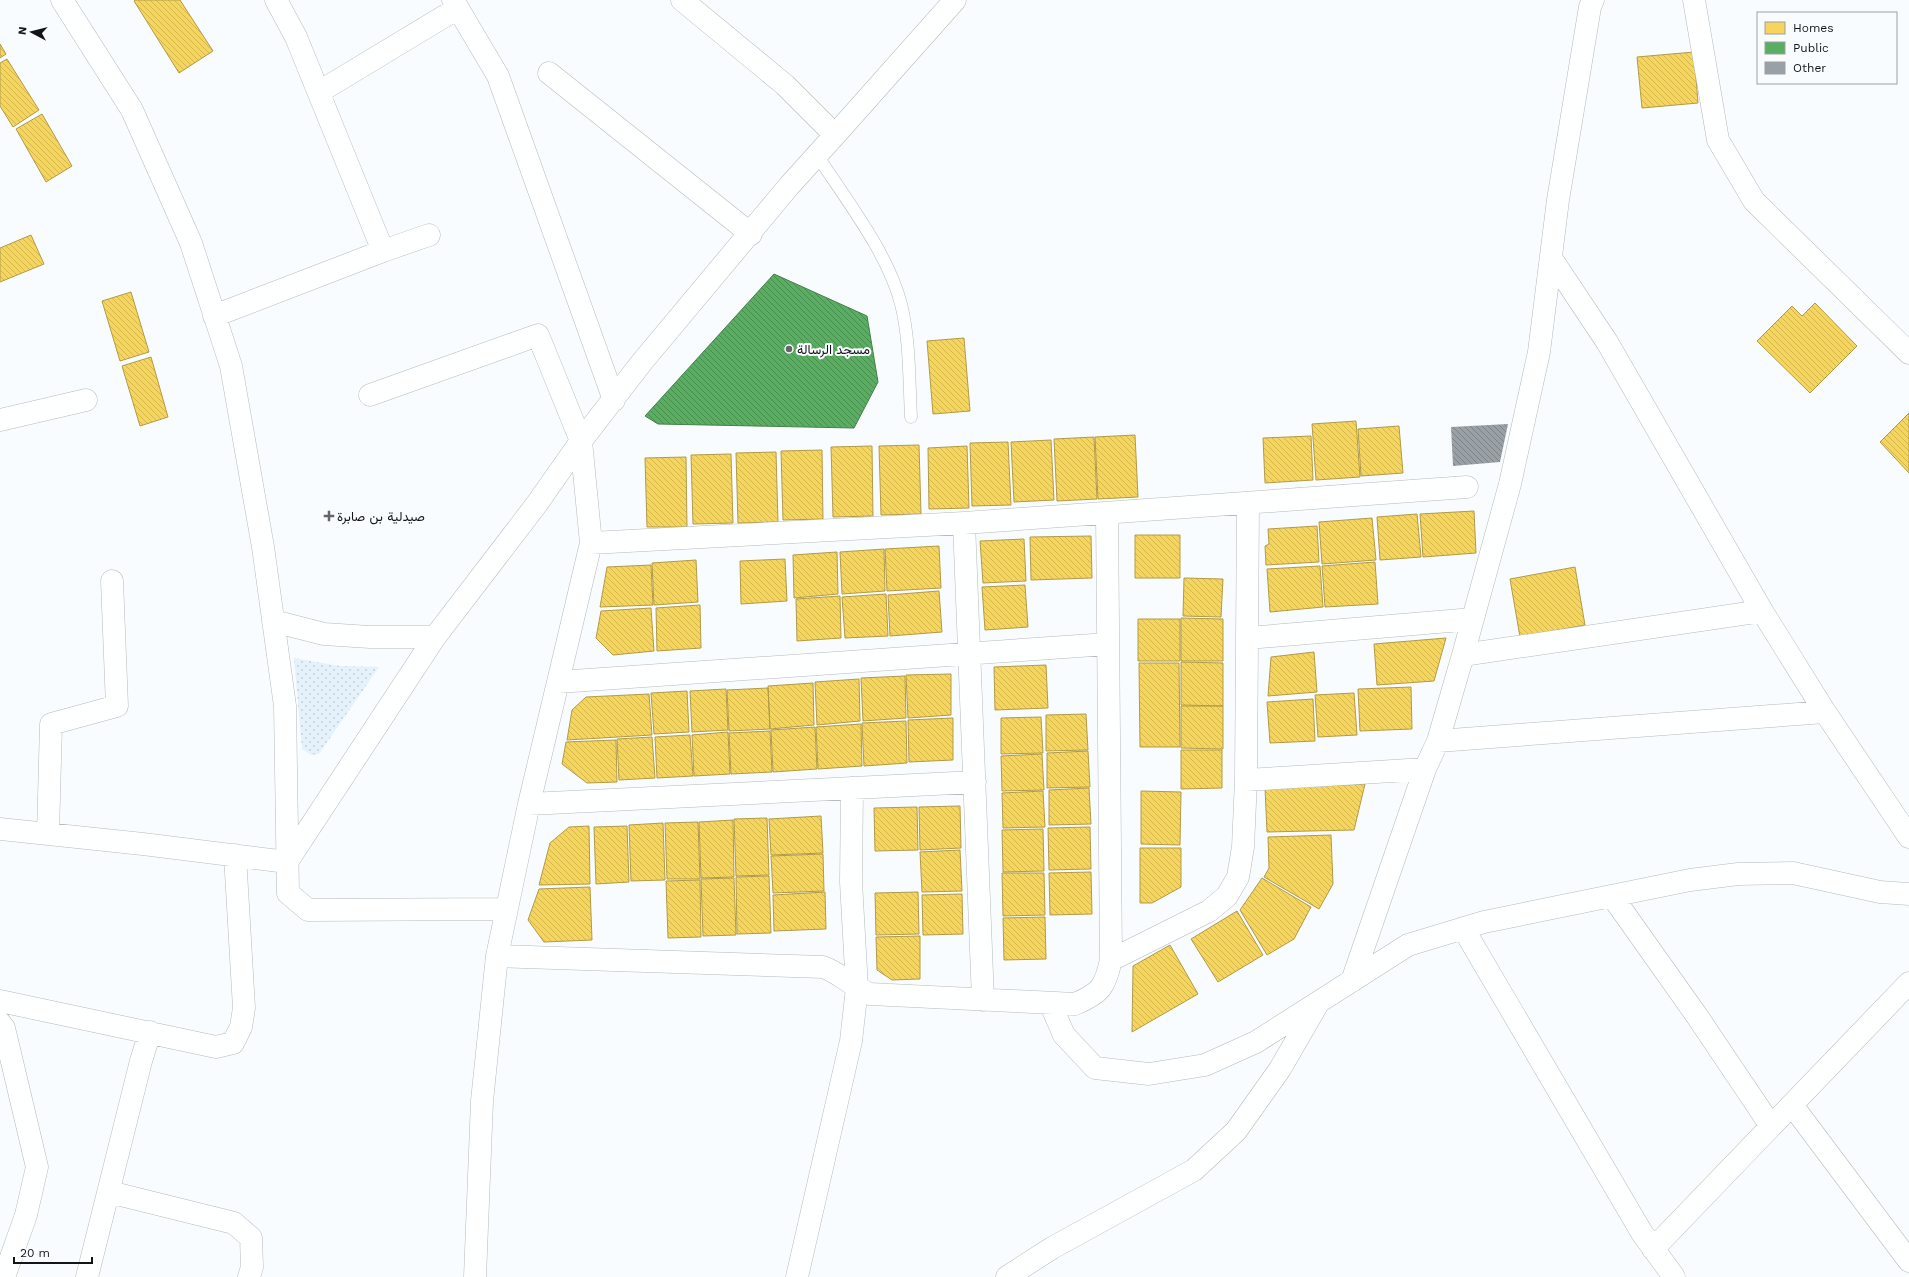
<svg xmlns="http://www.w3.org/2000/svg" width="1909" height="1277" viewBox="0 0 1909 1277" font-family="'Work Sans',Vazirmatn,sans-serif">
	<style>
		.grass { fill: url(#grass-dots) }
		.homes { fill: url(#homes-back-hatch); stroke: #b29b47 }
		.public { fill: url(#public-back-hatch); stroke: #45804a }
		.building { fill: url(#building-back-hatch) }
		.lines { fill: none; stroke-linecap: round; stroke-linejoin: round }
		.service-casing { stroke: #b7b9bb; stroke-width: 13 }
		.minor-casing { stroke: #b7b9bb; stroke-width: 23 }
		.service { stroke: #feffff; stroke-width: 12 }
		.minor { stroke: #feffff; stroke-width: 22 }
		.poi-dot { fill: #646667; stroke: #f8fcff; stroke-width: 1.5 }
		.labels { text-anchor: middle; stroke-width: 4; stroke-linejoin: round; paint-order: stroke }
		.poi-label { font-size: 13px; fill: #131516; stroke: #f8fcff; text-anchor: start }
	</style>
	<defs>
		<pattern id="grass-dots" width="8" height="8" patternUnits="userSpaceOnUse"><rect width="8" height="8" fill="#e5f2fc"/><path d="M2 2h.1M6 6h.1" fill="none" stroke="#c4cfd7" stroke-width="1.8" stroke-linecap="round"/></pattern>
		<pattern id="homes-back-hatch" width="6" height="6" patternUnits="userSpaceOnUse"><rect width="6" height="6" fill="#f6d55c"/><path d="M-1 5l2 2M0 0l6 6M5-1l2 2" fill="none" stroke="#d2b64f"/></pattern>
		<pattern id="public-back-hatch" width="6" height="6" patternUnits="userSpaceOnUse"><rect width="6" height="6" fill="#5aae61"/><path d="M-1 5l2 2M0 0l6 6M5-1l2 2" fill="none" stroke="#498c4f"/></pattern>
		<pattern id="building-back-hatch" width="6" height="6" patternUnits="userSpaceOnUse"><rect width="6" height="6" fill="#99a1a6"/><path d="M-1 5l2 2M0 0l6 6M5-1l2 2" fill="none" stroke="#7c8286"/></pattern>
	</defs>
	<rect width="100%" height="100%" fill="#f9fcfe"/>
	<path class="grass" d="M294,658L340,666L379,667L319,754L311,755L302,749Z"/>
	<path class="homes" d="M135,0H180L213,51L179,73L134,1Z
		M0,44L6,54L0,58Z
		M1694,52L1698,103L1642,108L1637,57Z
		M7,59L39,110L13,127L0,106V63Z
		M42,114L72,166L46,182L16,129Z
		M31,235L44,264L0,282V248Z
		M131,292L149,352L120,361L102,301Z
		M1815,303L1857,346L1810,393L1757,341L1792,306L1802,316Z
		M964,338L970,411L933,414L927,341Z
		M151,357L168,417L140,426L122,366Z
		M1909,413V473L1880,442Z
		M1356,421L1360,477L1316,480L1312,424Z
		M1399,426L1403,473L1361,476L1358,429Z
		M1135,435L1138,497L1098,499L1095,437Z
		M1311,436L1313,480L1265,483L1263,438Z
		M1094,437L1097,499L1057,501L1054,439Z
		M1051,440L1054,500L1014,502L1011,442Z
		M1008,442L1011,505L972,506L970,443Z
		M919,445L921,514L881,515L879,446Z
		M872,446L873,516L833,517L831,447Z
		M967,446L969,508L929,509L928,448Z
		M822,450L823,519L783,520L781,451Z
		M776,452L778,522L738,523L736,453Z
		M731,454L733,523L693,524L691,455Z
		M686,457L687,527H647L645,458Z
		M1474,511L1476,553L1423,557L1420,514Z
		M1417,514L1421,557L1380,560L1377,517Z
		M1372,518L1376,560L1322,564L1319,522Z
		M1317,526L1319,562L1266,565L1265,546L1269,544L1268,529Z
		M1135,535H1180V578H1135Z
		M1091,536L1092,578L1031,580L1030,537Z
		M1024,539L1026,581L983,583L980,541Z
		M939,546L941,588L887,591L885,549Z
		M884,549L885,591L842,594L840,552Z
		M837,552L838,594L794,598L793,555Z
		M785,559L787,601L741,604L740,561Z
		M696,560L698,602L654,605L652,563Z
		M1375,562L1378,604L1325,607L1322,566Z
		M651,565L653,605L600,607L607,567Z
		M1320,566L1323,607L1270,612L1267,569Z
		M1575,567L1585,625L1520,637L1510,579Z
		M1184,578L1223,579L1221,617L1183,616Z
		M1025,585L1028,627L985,630L982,587Z
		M939,591L942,632L890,636L888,595Z
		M886,594L888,636L845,638L842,597Z
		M840,596L841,638L797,641L796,599Z
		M700,605L701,648L657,651L656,608Z
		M651,608L654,651L613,655L596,638L601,611Z
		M1181,618L1223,619V661H1181Z
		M1138,619H1180V661H1138Z
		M1446,638L1434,681L1377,685L1374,644Z
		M1314,652L1317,692L1268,696L1271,657Z
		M1181,662L1223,663V706L1181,705Z
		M1139,663H1179L1180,747H1140Z
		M1046,665L1048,708L995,710L994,667Z
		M951,674V715L908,718L906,675Z
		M905,676L906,718L863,721L861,678Z
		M859,679L860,721L817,725L815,682Z
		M813,683L814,725L770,729L768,686Z
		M1411,687L1412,729L1360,731L1358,689Z
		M768,688L770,729L729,731L727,690Z
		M726,689L728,730L692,732L690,691Z
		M687,691L689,732L654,734L651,693Z
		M1354,693L1357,735L1318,737L1315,695Z
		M649,694L652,735L567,740L572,710L586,697Z
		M1313,699L1315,741L1270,743L1267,702Z
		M1181,706H1223V749L1181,748Z
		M1086,714L1088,750L1046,751V715Z
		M1041,717L1043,753L1001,754V718Z
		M953,718V760L909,762L908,720Z
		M906,721L907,763L864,766L862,723Z
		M861,724L862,766L818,769L816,727Z
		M815,727L817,769L773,772L771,730Z
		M770,731L772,772L731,774L729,733Z
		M728,732L730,774L694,776L692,735Z
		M690,735L693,776L657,778L655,737Z
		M652,737L655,778L619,780L617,739Z
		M616,740L617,782L587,783L562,764L566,742Z
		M1181,750H1222V788L1181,789Z
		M1088,751L1090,787L1047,788V753Z
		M1042,754L1044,790L1002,791L1001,756Z
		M1365,784L1354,830L1267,832L1265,788Z
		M1089,788L1091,824L1049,825V790Z
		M1043,791L1045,827L1003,828L1002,793Z
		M1141,791L1181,792L1180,845L1141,844Z
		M960,806L961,848L920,850L919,807Z
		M917,807L918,850L875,851L874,808Z
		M821,816L823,853L771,855L769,819Z
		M767,818L769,875L736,876L734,819Z
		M733,820L734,877L701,878L699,822Z
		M698,822L700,879H667L665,823Z
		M663,823L665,880L631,881L629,825Z
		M589,826L590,884L539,885L550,843L569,827Z
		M627,826L629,882L596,884L594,827Z
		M1090,827L1091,869L1049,870L1048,828Z
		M1043,829L1044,871L1003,872L1002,830Z
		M1331,835L1333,884L1319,909L1264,877L1269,868L1268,837Z
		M1140,848H1181V887L1152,903H1140Z
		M960,850L962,891L922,892L920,852Z
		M823,854L824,891L773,893L771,856Z
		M1091,872L1092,914L1050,915L1049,873Z
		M1002,873H1044L1045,915L1003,916Z
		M769,876L771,933L737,934L736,877Z
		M734,878L736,935L703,936L701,879Z
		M1262,878L1311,907L1294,939L1267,955L1240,910Z
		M700,880L701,937L668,938L666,881Z
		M590,887L592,940L544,942L528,920L539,889Z
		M825,892L826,929L774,931L773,895Z
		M918,892L919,934L876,935L875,893Z
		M962,894L963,934L923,935L922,895Z
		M1237,911L1263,955L1218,982L1191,939Z
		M1045,917L1046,959L1004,960L1003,918Z
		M920,936V979L892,980L877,970L876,937Z
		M1170,945L1198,994L1132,1032L1133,966Z"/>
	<path class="public" d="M774,274L867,316L878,382L854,428L658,424L645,416Z"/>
	<path class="building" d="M1508,424L1500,462L1453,466L1451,427Z"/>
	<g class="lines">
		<defs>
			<path id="service" d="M817,155C846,200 888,253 901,304C910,340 909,380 911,417"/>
			<path id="minor" d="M62,0L132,110L191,243L231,366L263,547L285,706L288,893L308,910L506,909
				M276,0L296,37L383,251
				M453,0L498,76L614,400
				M1694,0L1718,140L1754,201L1909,353
				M549,73L751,234
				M319,92L458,8
				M835,135L955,0
				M1551,258L1607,342L1762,611L1825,712L1909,837
				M214,316L383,251L429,235
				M370,395L538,335L581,441L591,543L529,804L497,956L482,1101L475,1277
				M0,420L86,400
				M964,523L983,1000
				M591,543L964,523L1467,487
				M273,621L324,634L370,637H435
				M1248,638L1473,619
				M1463,655L1762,611
				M558,682L1108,644
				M1438,741L1825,712
				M1246,780L1425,769
				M529,804L975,782
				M0,829L143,844L287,862L435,637L536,505L581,441L642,362L789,186L835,135L785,85L682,0
				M48,834L51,724L117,706L112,581
				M1612,896L1697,1016L1771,1126
				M1463,928L1642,1233L1674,1277
				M497,956L823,967C840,973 853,987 870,994L1075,1004C1101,993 1105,987 1111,960L1107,513
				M1111,960L1209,911L1227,896L1238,877L1243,847L1246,780L1248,503
				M1352,981L1425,769L1438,741L1463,655L1510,484L1539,352L1558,200L1590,7L1593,0
				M0,1001L216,1047L233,1043L241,1027L244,1008L235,855
				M1050,1003L1064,1035L1095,1068L1149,1074L1205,1065L1256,1042L1408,945L1484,922L1690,880L1738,874L1793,873L1880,892L1909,894
				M0,1023L4,1028L37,1167L26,1215L4,1277
				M1792,1105L1909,1261
				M109,1192L234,1223L251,1238L252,1267L249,1277
				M1653,1249L1909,983
				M87,1277L141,1061L150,1032
				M797,1277L851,1041L857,988L851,882L852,788
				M1007,1277L1052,1248L1194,1170L1236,1131L1280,1069L1317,1005"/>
		</defs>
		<use href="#service" class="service-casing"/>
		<use href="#minor" class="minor-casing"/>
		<use href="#service" class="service"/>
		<use href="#minor" class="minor"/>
	</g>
	<g class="poi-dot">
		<circle cx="789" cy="349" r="4"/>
		<path d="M327 510h4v4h4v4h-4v4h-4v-4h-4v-4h4z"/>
	</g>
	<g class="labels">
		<g class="poi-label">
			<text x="797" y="354">مسجد الرسالة</text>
			<text x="337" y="521">صيدلية بن صابرة</text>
		</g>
	</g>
	<rect x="1757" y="12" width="140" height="72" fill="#f8fcff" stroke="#9ca0a2"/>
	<rect x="1765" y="22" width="20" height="12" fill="#f6d55c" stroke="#9ca0a2"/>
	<text x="1793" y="32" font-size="12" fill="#131516">Homes</text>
	<rect x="1765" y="42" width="20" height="12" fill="#5aae61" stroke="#9ca0a2"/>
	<text x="1793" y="52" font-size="12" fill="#131516">Public</text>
	<rect x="1765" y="62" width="20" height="12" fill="#99a1a6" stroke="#9ca0a2"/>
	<text x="1793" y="72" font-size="12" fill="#131516">Other</text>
	<g transform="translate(32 32) rotate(277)" stroke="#f8fcff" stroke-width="3" paint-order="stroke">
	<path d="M0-3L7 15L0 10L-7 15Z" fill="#131516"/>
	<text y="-6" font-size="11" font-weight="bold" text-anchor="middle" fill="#131516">N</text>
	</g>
	<path d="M14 1257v6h78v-6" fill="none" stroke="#131516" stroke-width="2"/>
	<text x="20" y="1257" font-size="12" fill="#131516" stroke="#f8fcff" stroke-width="3" paint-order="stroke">20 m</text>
</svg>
